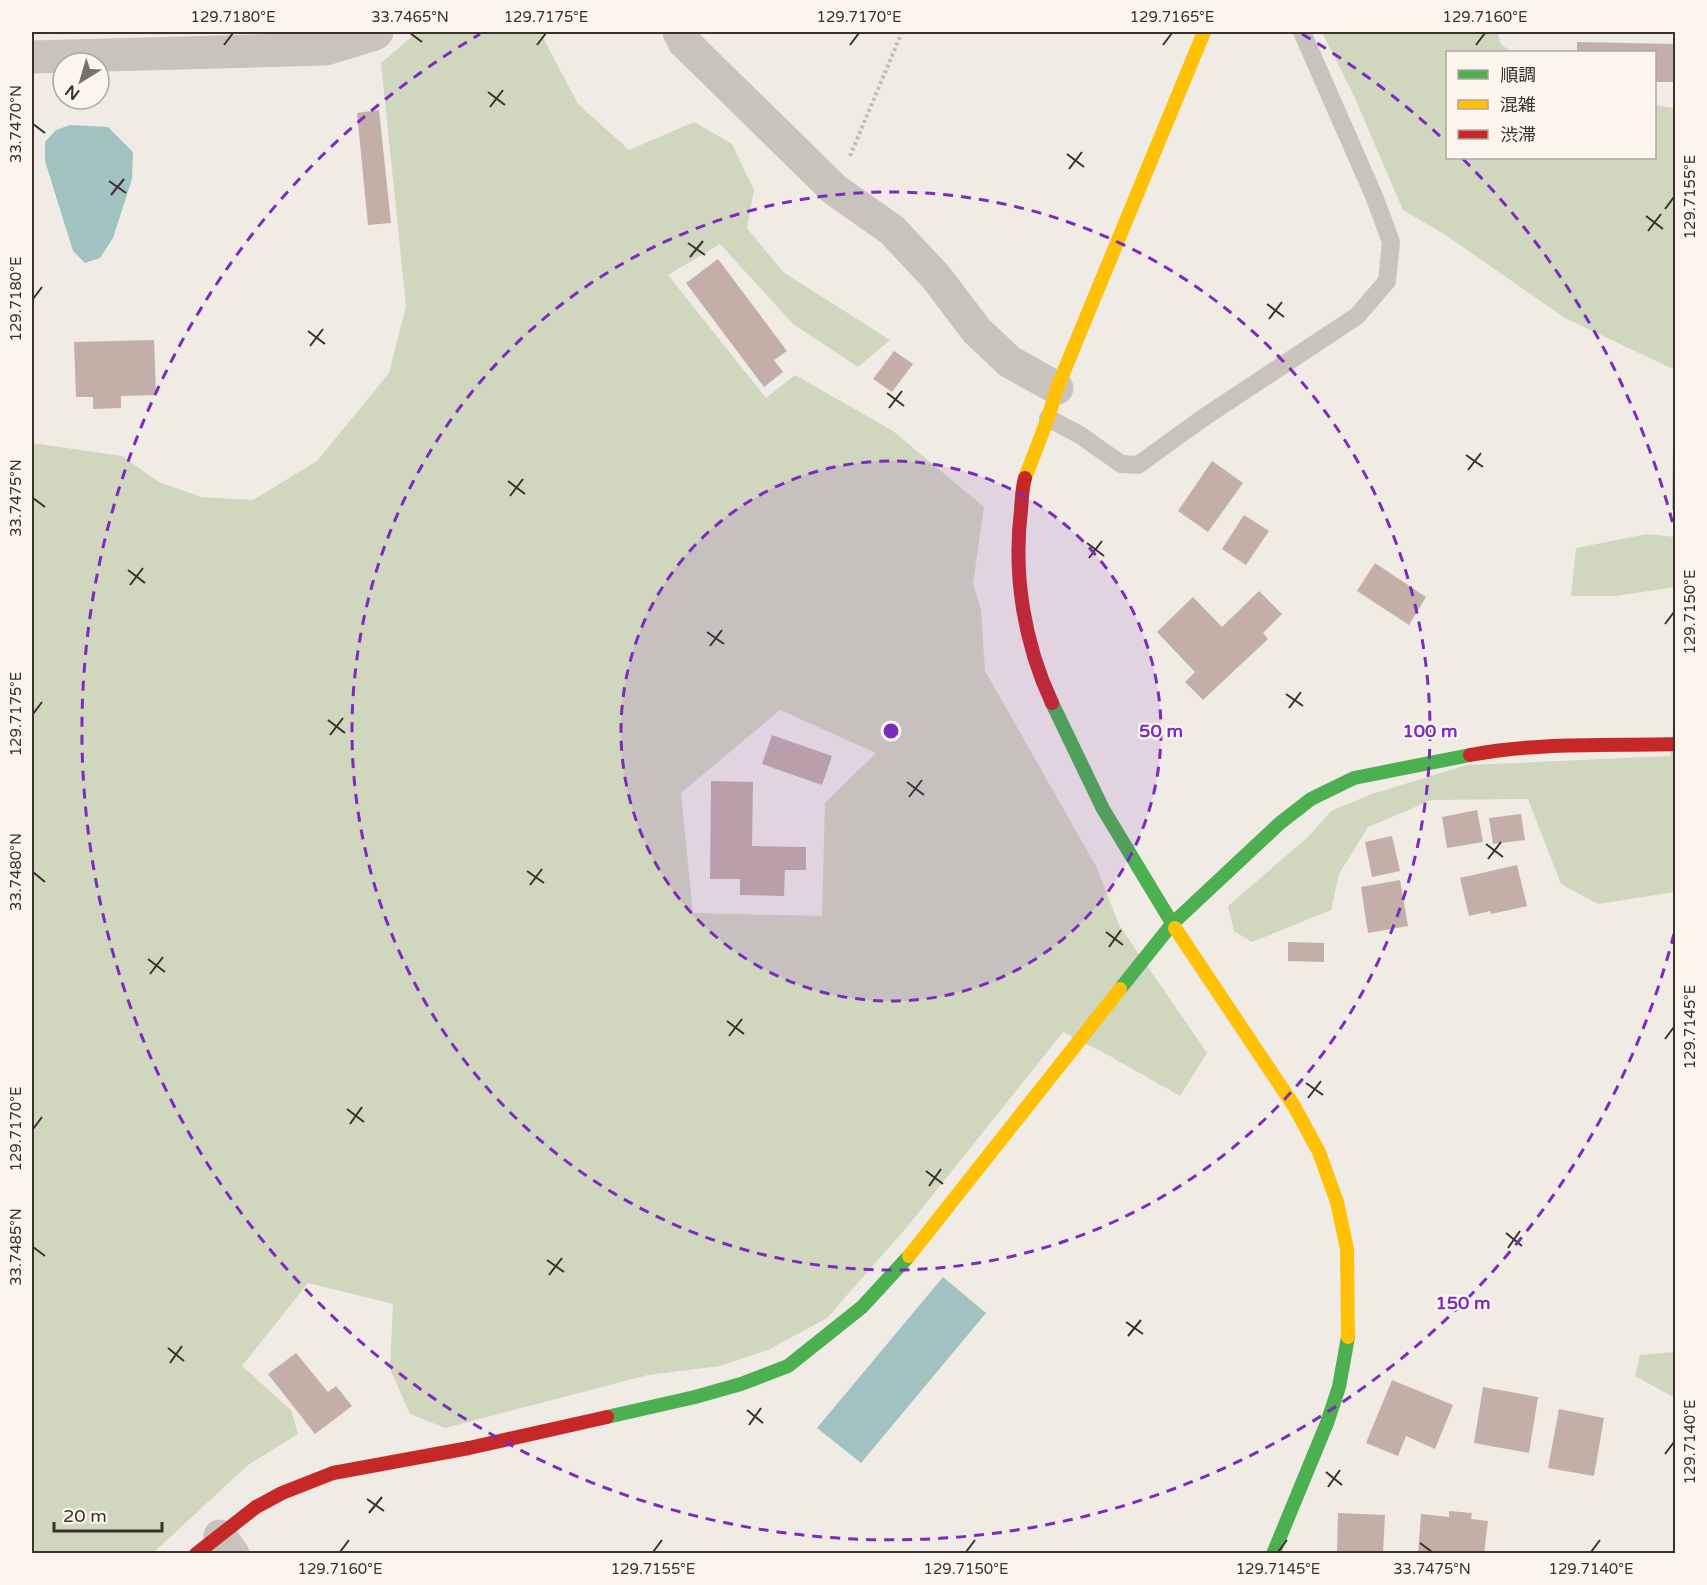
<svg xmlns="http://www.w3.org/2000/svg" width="1707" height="1585" viewBox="0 0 1707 1585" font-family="'Varela Round','Noto Sans JP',sans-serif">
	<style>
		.green { fill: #d1d6bf; fill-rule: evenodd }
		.water { fill: #a1c2c1 }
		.building { fill: #c3afa7 }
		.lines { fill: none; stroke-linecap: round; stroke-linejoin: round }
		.path { stroke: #c2bbb6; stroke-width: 4; stroke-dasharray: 3 3; stroke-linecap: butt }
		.lane { stroke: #c9c3be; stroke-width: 18 }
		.street { stroke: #c9c3be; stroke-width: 33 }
		.fast { stroke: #4caf50; stroke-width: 14 }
		.slow { stroke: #ffc107; stroke-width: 14 }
		.jam { stroke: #c62828; stroke-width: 14 }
		.ticks { fill: none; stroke: #3b302b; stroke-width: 2 }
		.ring { fill: none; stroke: #7b2cbf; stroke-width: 3; stroke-dasharray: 10 8 }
		.centre { fill: #7b2cbf; stroke: #fbf5ee; stroke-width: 3 }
		.ring-label { font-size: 18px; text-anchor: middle; font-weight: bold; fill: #7b2cbf; stroke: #fbf5ee; stroke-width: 4.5; stroke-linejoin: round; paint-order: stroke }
		.neatline { fill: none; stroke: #3b302b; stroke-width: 2 }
		.ticks-label { font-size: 15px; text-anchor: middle; fill: #3b302b }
	</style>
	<rect width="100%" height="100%" fill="#f0ebe5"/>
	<path class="green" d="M417,32H540L578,104L629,150L694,122L732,144L754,190L747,228L783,272L890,340L858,367L793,324L720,244L668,275L766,398L795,375L893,431L984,507L973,584L981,610L985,671L1097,868L1119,925L1207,1053L1180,1096L1108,1055L1063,1032L907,1227L827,1318L768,1350L720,1366L648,1375L445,1428L410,1414L390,1369L393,1304L308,1283L242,1366L291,1410L298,1434L248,1465L153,1553H32V443L122,456L159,482L201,497L253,500L317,461L389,373L406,306L381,63ZM780,710L876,753L825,803L822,916L693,913L681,793Z
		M1322,32H1497L1501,44L1511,52H1448V158H1654L1655,105L1675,108V370L1565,318L1444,234L1403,210L1354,96Z
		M1647,534L1675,537V587L1616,596H1571L1576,548Z
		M1675,715V892L1598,904L1561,884L1528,799L1432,800L1368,827L1339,874L1331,910L1252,942L1234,931L1228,906L1308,837L1331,811L1372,794L1467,765L1670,756Z
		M1675,1352V1398L1635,1376L1640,1355Z"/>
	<path class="water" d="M70,125L108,127L133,152L132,179L113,238L100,258L85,263L73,251L45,161V142L56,130Z
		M1675,419V512L1672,509L1673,443Z
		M943,1277L986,1313L861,1463L817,1428Z"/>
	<path class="building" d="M1577,42L1676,44V82H1654V52H1577Z
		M379,110L391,223L368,225L357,113Z
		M718,259L787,351L774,360L783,372L764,387L686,283Z
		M154,340L156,395L121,396V408L93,409V397H76L74,342Z
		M894,351L913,364L892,392L873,379Z
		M1212,461L1243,483L1208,532L1178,511Z
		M1244,515L1269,531L1246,565L1222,549Z
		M1375,563L1426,597L1409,625L1357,591Z
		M1259,591L1282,614L1263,633L1268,639L1203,700L1185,682L1195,672L1157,632L1193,597L1222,627Z
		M772,735L832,756L822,785L762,764Z
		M711,781L753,782L752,846L806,847V870H785L784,896L740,895V879H710Z
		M1477,810L1483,842L1447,848L1442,817Z
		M1521,814L1525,840L1493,844L1489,818Z
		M1392,836L1400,871L1372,877L1365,842Z
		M1517,865L1527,906L1491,914L1490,911L1469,916L1460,878Z
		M1400,880L1408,926L1368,933L1361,887Z
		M1288,942L1324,943V962L1288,961Z
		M296,1353L328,1392L336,1386L352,1406L315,1434L268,1374Z
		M1392,1380L1453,1405L1435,1449L1406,1436L1398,1456L1366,1443Z
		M1483,1387L1538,1397L1529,1453L1474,1443Z
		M1559,1409L1604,1418L1594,1476L1548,1468Z
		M1449,1511L1472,1513L1471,1519L1488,1521L1484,1554H1418L1421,1514L1449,1517Z
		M1338,1513L1385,1515L1383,1554H1337Z"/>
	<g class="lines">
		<path class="path" d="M850,156L902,32"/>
		<path class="lane" d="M1048,418L1080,435L1121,464L1138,465L1203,418L1357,316L1387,281L1391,242L1374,196L1302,32"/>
		<path class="street" d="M679,32L684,42L835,190L892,230L936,277L977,331L1010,362L1057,388
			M32,57L326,49L375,34L377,32
			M220,1536L233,1554"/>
		<path class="fast" d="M1052,703L1103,809L1175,928
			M1120,989L1172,924L1280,823L1311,799L1354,778L1470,755
			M607,1417L695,1397L741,1384L788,1366L862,1307L909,1256
			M1273,1554L1327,1423L1339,1387L1348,1337"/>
		<path class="slow" d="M1025,478L1048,418L1057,388L1204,32
			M1175,928L1294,1106L1319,1152L1337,1202L1347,1249L1348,1337
			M909,1256L1120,989"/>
		<path class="jam" d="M1025,478C1022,488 1022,499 1021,510C1013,575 1024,643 1052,703
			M1470,755C1537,742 1608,746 1676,744
			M196,1554L256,1507L282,1493L333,1473L469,1448L607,1417"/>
	</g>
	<path class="ticks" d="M410,33L422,42M224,45L233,33M537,45L546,33M850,45L859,33M1163,45L1172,33M1476,45L1485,33M488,92L505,105M490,107L503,90M33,124L45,133M1067,154L1084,167M1069,169L1082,152M109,181L126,193M111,195L124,179M1665,209L1674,197M1646,216L1663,229M1648,231L1661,214M688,243L705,255M690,257L703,241M33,299L42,287M1267,304L1284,317M1269,319L1282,302M308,331L325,344M310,346L323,329M887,393L904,406M889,408L902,391M1466,455L1483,467M1468,470L1481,453M508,481L525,494M510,496L523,479M33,498L45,507M1087,543L1104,556M1089,558L1102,541M128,570L145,583M130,585L143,568M1665,624L1674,612M707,632L724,644M710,646L722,630M1286,694L1303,706M1289,708L1301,692M33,714L42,702M328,720L345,733M330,735L343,718M907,782L924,795M909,797L922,780M1486,844L1503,857M1488,859L1501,842M527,871L544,883M33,872L45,882M530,885L542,869M1106,932L1123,945M1109,947L1121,930M148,959L165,972M150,974L163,957M727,1021L744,1034M729,1036L742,1019M1665,1039L1674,1027M1306,1083L1323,1095M1308,1098L1321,1081M347,1109L364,1122M350,1124L362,1107M33,1129L42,1117M926,1171L943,1184M929,1186L941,1169M1506,1233L1522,1246M33,1247L45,1256M1508,1248L1520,1231M547,1260L564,1272M549,1275L562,1258M1126,1322L1143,1334M1128,1336L1141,1320M168,1348L184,1361M170,1363L182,1346M747,1410L763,1423M749,1425L761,1408M1665,1454L1674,1442M1326,1472L1342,1485M1328,1487L1340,1470M367,1499L384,1511M369,1513L382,1497M1420,1543L1432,1552M340,1552L349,1540M653,1552L662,1540M966,1552L975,1540M1278,1552L1287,1540M1591,1552L1600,1540"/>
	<circle cx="891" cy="731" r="270" fill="#7b2cbf" fill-opacity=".12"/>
	<g class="ring">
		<circle cx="891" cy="731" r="270"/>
		<circle cx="891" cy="731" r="539"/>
		<path d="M1674 934A809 809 0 1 1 480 34M1302 34A809 809 0 0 1 1443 139M1463 159A809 809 0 0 1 1674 528"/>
	</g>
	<circle cx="891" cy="731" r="9" class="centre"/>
	<g class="ring-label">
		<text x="1161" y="737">50 m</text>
		<text x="1430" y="737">100 m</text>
		<text x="1463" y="1309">150 m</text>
	</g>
	<rect width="1707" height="1585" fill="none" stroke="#fbf5ee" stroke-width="66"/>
	<rect x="1446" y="51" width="210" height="108" fill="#fbf5ee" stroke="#aea6a0" stroke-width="1.5"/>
	<rect x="1458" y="70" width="30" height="9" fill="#4caf50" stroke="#aea6a0" stroke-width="1.5"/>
	<text x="1500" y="81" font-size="18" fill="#3b302b">順調</text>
	<rect x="1458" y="100" width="30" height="9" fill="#ffc107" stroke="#aea6a0" stroke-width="1.5"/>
	<text x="1500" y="111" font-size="18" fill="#3b302b">混雑</text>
	<rect x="1458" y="130" width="30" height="9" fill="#c62828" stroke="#aea6a0" stroke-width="1.5"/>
	<text x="1500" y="141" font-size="18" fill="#3b302b">渋滞</text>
	<g transform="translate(81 81) rotate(217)"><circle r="28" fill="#fbf5ee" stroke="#aea6a0" stroke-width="1.5"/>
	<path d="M0-4.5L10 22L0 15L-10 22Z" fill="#7a716c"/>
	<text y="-9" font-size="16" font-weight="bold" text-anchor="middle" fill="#3b302b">N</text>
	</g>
	<path d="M54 1522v9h108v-9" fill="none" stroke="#3b302b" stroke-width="3"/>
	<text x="63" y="1522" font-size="18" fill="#3b302b" stroke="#fbf5ee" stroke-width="4.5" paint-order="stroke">20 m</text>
	<rect x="33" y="33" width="1641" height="1519" class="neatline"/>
	<g class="ticks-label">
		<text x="233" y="22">129.7180°E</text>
		<text x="410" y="22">33.7465°N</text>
		<text x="546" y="22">129.7175°E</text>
		<text x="859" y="22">129.7170°E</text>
		<text x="1172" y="22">129.7165°E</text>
		<text x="1485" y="22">129.7160°E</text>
		<text transform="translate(16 124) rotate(-90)" y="5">33.7470°N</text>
		<text transform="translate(1690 197) rotate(-90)" y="5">129.7155°E</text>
		<text transform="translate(16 299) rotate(-90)" y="5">129.7180°E</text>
		<text transform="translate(16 498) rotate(-90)" y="5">33.7475°N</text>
		<text transform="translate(1690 612) rotate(-90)" y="5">129.7150°E</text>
		<text transform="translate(16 714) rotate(-90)" y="5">129.7175°E</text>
		<text transform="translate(16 872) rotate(-90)" y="5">33.7480°N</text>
		<text transform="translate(1690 1027) rotate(-90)" y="5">129.7145°E</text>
		<text transform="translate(16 1129) rotate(-90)" y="5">129.7170°E</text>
		<text transform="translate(16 1247) rotate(-90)" y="5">33.7485°N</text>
		<text transform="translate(1690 1442) rotate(-90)" y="5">129.7140°E</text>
		<text x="340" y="1574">129.7160°E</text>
		<text x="653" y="1574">129.7155°E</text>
		<text x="966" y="1574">129.7150°E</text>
		<text x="1278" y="1574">129.7145°E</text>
		<text x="1432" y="1574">33.7475°N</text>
		<text x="1591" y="1574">129.7140°E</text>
	</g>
</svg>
